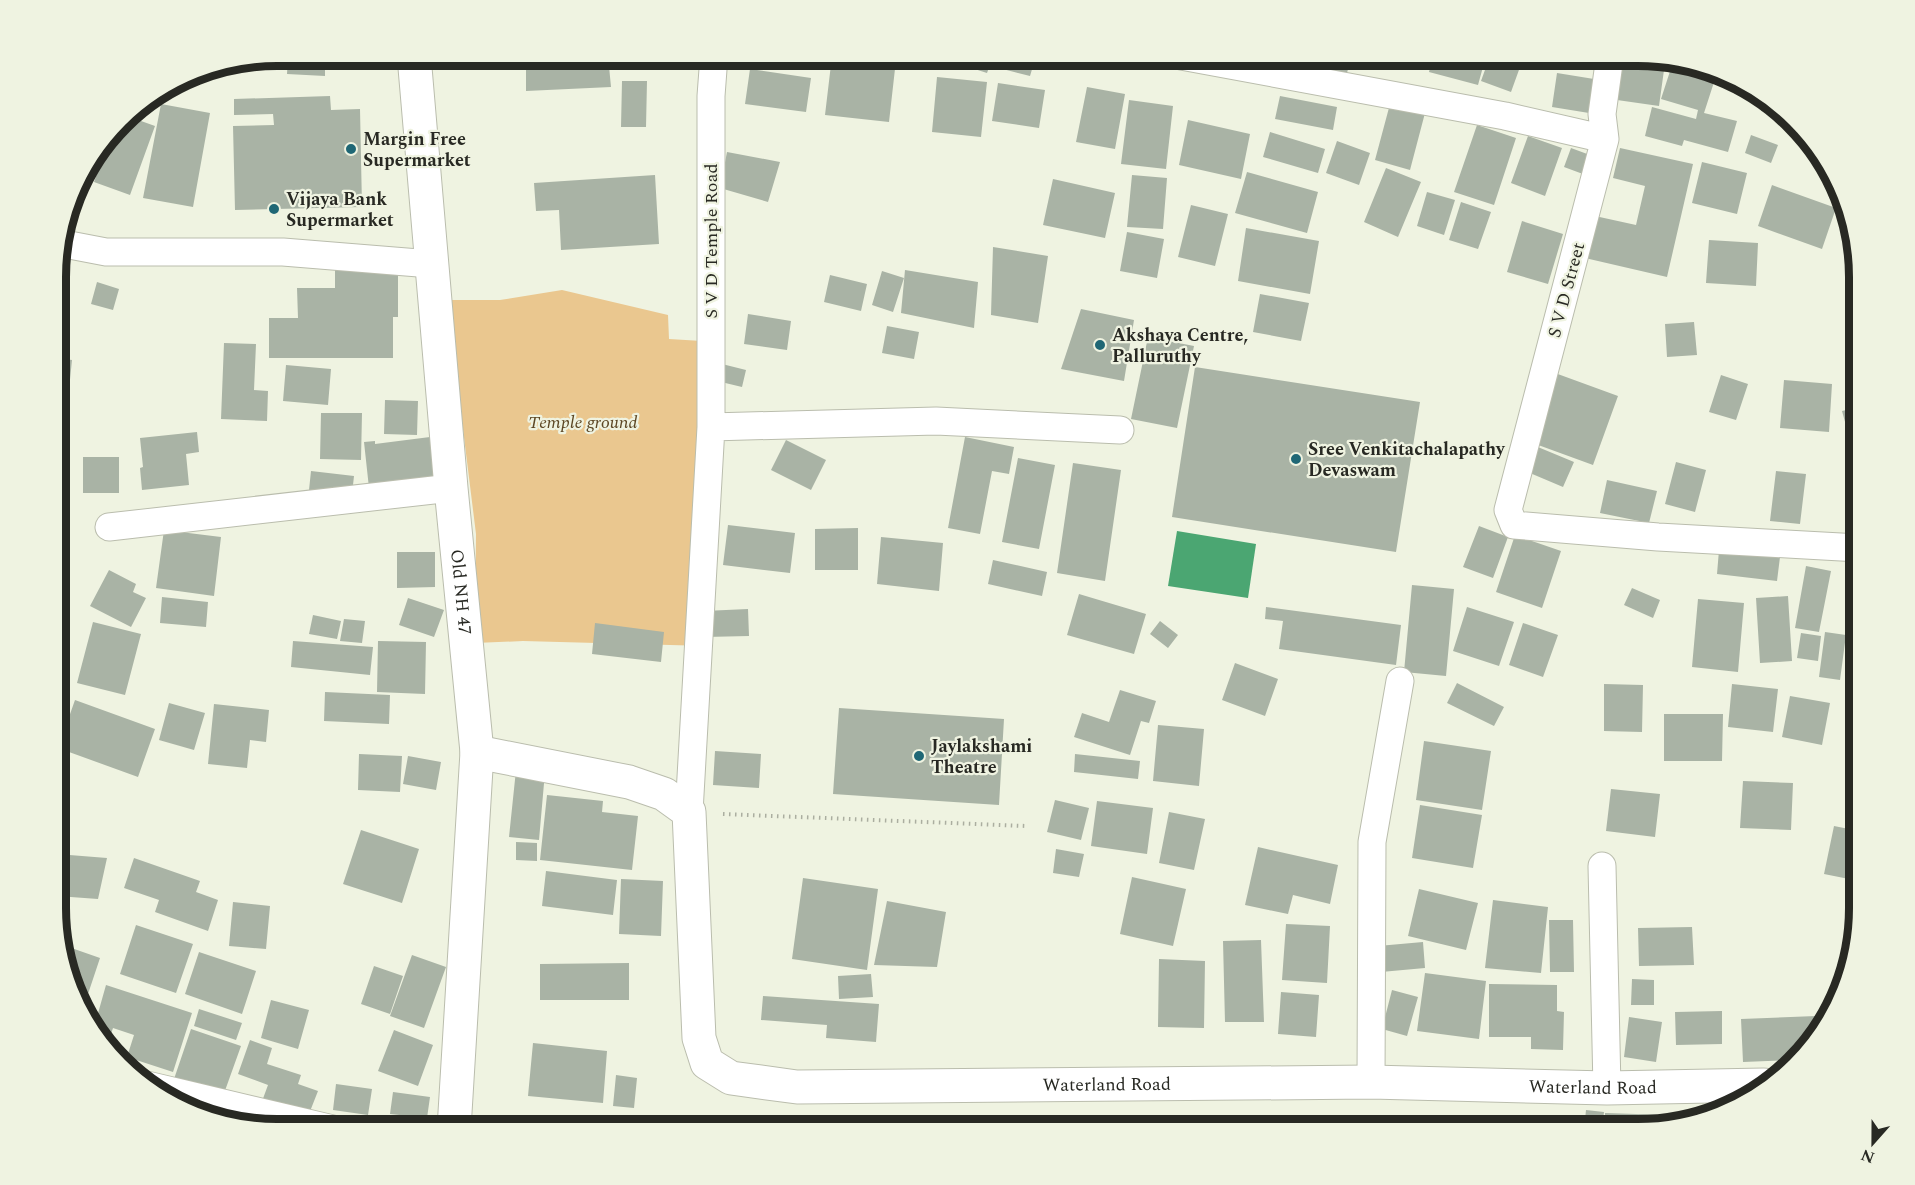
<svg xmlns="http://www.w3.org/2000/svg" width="1915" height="1185" viewBox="0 0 1915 1185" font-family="Spectral,serif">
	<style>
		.green { fill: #eac78f }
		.water { fill: #4ba672 }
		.building { fill: #a9b3a5 }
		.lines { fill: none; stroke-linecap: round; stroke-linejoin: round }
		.street-casing { stroke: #babdad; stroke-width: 29 }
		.secondary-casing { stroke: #babdad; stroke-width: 35 }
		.primary-casing { stroke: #babdad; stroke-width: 35 }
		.path { stroke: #abaea0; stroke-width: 4; stroke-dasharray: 1.5 4.5; stroke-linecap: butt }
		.street { stroke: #fff; stroke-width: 27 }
		.secondary { stroke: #fff; stroke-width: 33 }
		.primary { stroke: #fff; stroke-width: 33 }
		.poi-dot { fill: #1f6775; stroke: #eff3e1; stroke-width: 2 }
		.labels { text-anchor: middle; stroke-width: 4.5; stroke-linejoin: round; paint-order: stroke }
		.poi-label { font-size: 18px; font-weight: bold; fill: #282923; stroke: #eff3e1; text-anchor: start }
		.street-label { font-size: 18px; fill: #282923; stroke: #eff3e1 }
		.park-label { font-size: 18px; font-style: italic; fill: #5c4623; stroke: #eff3e1 }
		.rim { fill: none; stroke: #282923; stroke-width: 8 }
	</style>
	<rect width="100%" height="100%" fill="#eff3e1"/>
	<path class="green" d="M562,290L668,315L669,339L702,341L707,646L523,641L475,643L476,534L447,300H500Z"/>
	<path class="water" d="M1177,531L1256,544L1248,598L1168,586Z"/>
	<path class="building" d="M526,56H608L611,87L526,91Z
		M832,56H854L896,60L889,122L825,115Z
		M962,56H993L987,73L959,64Z
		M998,56H1036L1030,76L995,67Z
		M1286,56H1352L1346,76L1285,59Z
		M1367,56H1405L1401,69L1366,61Z
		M1433,56H1486L1478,85L1429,72Z
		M1490,56H1524L1511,92L1481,81Z
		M288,57L325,59V76L287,74Z
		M1616,62L1664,70L1659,106L1610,99Z
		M1672,65L1715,79L1704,113L1737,121L1728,152L1684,140L1682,146L1645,136L1652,107L1696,119L1698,110L1661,99Z
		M750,69L811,78L806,112L745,104Z
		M205,70L204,76L189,74L192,72Z
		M1557,73L1594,79L1589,113L1552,107Z
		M937,77L987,82L981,137L932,132Z
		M622,81H647L646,127H621Z
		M998,83L1045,90L1039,128L992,121Z
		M1087,87L1125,94L1115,149L1076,142Z
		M1763,95L1768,100L1781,114L1761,111Z
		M330,96L331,110L360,109L362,207L235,210L233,126L274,125L273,114L234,115V99Z
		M1280,96L1337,107L1333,130L1275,119Z
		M1129,100L1173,106L1166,169L1121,164Z
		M161,104L210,113L193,207L143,198Z
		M1390,104L1425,113L1410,170L1375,160Z
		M127,116L155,126L130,195L94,182L110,138Z
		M1188,120L1250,134L1241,179L1179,165Z
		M1477,125L1516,138L1494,205L1454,192Z
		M1270,132L1325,149L1318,173L1263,157Z
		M1751,135L1778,145L1771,163L1745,153Z
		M1528,136L1562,148L1545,196L1511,183Z
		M1337,141L1370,153L1359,185L1326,173Z
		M1571,148L1598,158L1591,177L1564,167Z
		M1620,148L1693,164L1667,277L1585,258L1595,216L1636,225L1645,186L1613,178Z
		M727,152L780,162L768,202L720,188Z
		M1702,162L1747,173L1737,214L1692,203Z
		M1386,168L1421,182L1398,237L1364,222Z
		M1247,172L1318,192L1307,233L1235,213Z
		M655,175L659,244L561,250L559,210L536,211L534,183Z
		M1132,175L1167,178L1163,229L1127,227Z
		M1053,179L1115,193L1105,238L1043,225Z
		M1772,185L1836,208L1822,249L1758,226Z
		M1427,192L1455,200L1444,235L1417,226Z
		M1461,202L1491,212L1478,249L1449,240Z
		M1191,205L1228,214L1215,266L1178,257Z
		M1522,221L1563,234L1548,284L1507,272Z
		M1246,228L1319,241L1310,294L1238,281Z
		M1127,232L1164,239L1157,278L1120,271Z
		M1709,240L1758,243L1756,286L1706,283Z
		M993,247L1048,256L1038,323L991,315Z
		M398,265V317H393V358H269V318H298L297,288H335V266Z
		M905,270L978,282L974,328L901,313Z
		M882,271L904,278L893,312L872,305Z
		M830,275L867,284L861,311L824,302Z
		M97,282L119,289L113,310L91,304Z
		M1260,294L1309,303L1301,341L1253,332Z
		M1081,309L1134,320L1124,381L1061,369Z
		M748,314L791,321L787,350L744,344Z
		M1694,322L1697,355L1667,357L1665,324Z
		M887,326L919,332L914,359L882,353Z
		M1148,337L1194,346L1177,428L1131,419Z
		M224,343L256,344L254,390L268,391L267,421L221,419Z
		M57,358L72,360L68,399L57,398Z
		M722,364L746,370L742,387L717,381Z
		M286,365L331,369L328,405L283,401Z
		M1195,367L1420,402L1396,552L1172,517Z
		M1555,373L1618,396L1593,465L1530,442Z
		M1721,375L1748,384L1736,420L1709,412Z
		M1784,380L1832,384L1829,432L1780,428Z
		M385,400L418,401L417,435L384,434Z
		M1859,407V437L1850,440L1842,411Z
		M321,413H362L361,460L320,459Z
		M197,432L199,452L186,454L189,485L142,490L140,468L143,467L140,438Z
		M430,437L436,480L369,488L364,442L375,441V444Z
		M965,437L1014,447L1009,474L992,471L980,534L948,528Z
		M786,440L826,460L811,490L771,470Z
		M1533,445L1574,462L1563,487L1523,470Z
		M83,457H119V493H83Z
		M1018,458L1055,465L1039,549L1002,542Z
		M1676,462L1706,470L1695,512L1665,504Z
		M1073,463L1121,470L1105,581L1057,573Z
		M311,471L354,476L352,494L309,490Z
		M1776,471L1806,474L1800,524L1770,521Z
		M1607,480L1657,491L1649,523L1600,513Z
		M728,525L795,533L790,573L723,565Z
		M1479,526L1508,537L1493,578L1463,567Z
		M858,528V570H815V529Z
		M164,530L221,537L214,596L156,588Z
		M1515,535L1561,551L1542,608L1496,592Z
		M881,537L943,543L939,591L877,584Z
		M1719,550L1780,557L1777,581L1717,574Z
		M397,552H435V587L397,588Z
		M993,560L1047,572L1042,596L988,584Z
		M1806,566L1831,571L1819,632L1795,628Z
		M109,570L136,584L133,592L146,598L131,627L90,606Z
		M1859,581V627H1856L1854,582Z
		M1412,585L1454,589L1446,676L1404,672Z
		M1632,588L1660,600L1653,618L1624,605Z
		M1079,594L1146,614L1134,654L1067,635Z
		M1788,596L1792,661L1760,663L1756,598Z
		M162,597L208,602L206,627L160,623Z
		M408,598L444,610L434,637L399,625Z
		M1698,599L1744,603L1738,672L1692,667Z
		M1266,607L1401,625L1396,665L1279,649L1283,621L1265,619Z
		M1467,607L1514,622L1499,666L1453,651Z
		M748,609L749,636L705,637L704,611Z
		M313,615L341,621L337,639L309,634Z
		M344,619L365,621L362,643L340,641Z
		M1160,621L1178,635L1168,648L1150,634Z
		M93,622L141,634L125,695L77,683Z
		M595,623L664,632L661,662L592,654Z
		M1523,623L1558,635L1543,677L1509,665Z
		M1825,632L1846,635L1840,680L1819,677Z
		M1801,633L1821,636L1818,661L1797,658Z
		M293,641L373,647L370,675L291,667Z
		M378,641L426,642L425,694L377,692Z
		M1235,663L1278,679L1265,716L1222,700Z
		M1457,683L1504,707L1494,726L1447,703Z
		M1604,684L1643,685L1642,732L1604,731Z
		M1732,684L1778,689L1773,732L1728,727Z
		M1120,690L1156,701L1149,723L1141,721L1130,755L1074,737L1082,713L1109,722Z
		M325,692L390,695L389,724L324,721Z
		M1790,696L1830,703L1822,745L1782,737Z
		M75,700L155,729L138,777L58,748Z
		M169,703L205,713L194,750L159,740Z
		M214,704L269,710L266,742L250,740L247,768L208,764Z
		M839,708L1004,719L999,805L833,794Z
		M1664,714H1723L1722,761H1664Z
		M1158,725L1204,729L1199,786L1153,781Z
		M1424,741L1491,751L1482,810L1416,800Z
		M715,751L761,754L759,788L713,785Z
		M359,754L402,756L400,792L358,790Z
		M1075,754L1140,761L1138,779L1074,772Z
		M408,756L441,762L436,790L403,784Z
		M516,770L545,772L539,840L509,837Z
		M1743,781L1793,783L1791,830L1740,828Z
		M1611,789L1660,794L1655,837L1606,831Z
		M547,795L603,801L602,812L638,816L632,870L540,860Z
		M1055,800L1089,808L1081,840L1047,832Z
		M1097,801L1153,808L1147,854L1091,846Z
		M57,802L66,804L59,846L57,845Z
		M1420,805L1482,815L1473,868L1412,858Z
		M1169,812L1205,819L1194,870L1159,863Z
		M1834,826L1859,831V881L1824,874Z
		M361,830L419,849L402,903L343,884Z
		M516,842L537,843V861L516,860Z
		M1258,847L1338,865L1330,904L1293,895L1288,914L1245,905Z
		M1056,849L1084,854L1079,877L1053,873Z
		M57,854L107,858L98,899L57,896Z
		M134,858L200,881L196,892L218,900L208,931L155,912L159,900L124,888Z
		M546,871L617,880L613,915L542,906Z
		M1132,877L1186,889L1173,946L1120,934Z
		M803,878L878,889L867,970L792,959Z
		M621,879L663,881L661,936L619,934Z
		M1419,889L1478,903L1466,950L1408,936Z
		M1493,900L1548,907L1541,973L1485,968Z
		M887,901L946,912L937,967L874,965Z
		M233,902L270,906L266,949L229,946Z
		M1549,920H1573L1574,972H1550Z
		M1286,924L1330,926L1327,983L1282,980Z
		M136,925L193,944L176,993L120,974Z
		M1692,927L1694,965L1639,966L1638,928Z
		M1261,940L1264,1022H1225L1223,941Z
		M1423,942L1425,968L1381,972L1378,946Z
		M60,944L100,958L87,997L79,994Z
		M199,952L256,971L242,1014L185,994Z
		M412,955L446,967L424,1028L390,1016Z
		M1159,959L1205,961L1204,1028L1158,1027Z
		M629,963V1000H540V964Z
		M374,966L403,976L390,1014L361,1004Z
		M1425,973L1486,981L1479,1039L1417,1031Z
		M871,974L873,997L839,999L838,976Z
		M1632,979L1654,980V1005H1631Z
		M1489,984L1557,985V1011L1564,1012L1563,1050L1531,1049V1037H1489Z
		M106,985L192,1013L173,1072L127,1057L134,1035L113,1028L108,1043L103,1041L93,1031Z
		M1392,990L1418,997L1407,1036L1382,1029Z
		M1281,992L1319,995L1316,1037L1278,1034Z
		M763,996L879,1004L876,1042L826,1038L827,1025L761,1020Z
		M271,1000L309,1010L298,1049L261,1038Z
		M199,1009L242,1023L236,1040L194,1026Z
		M1722,1011V1044L1676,1045L1675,1012Z
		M1816,1016L1817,1036L1792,1060L1743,1062L1741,1019Z
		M1629,1017L1662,1022L1656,1062L1624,1057Z
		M191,1029L241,1046L222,1099L173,1082Z
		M394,1030L433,1045L418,1086L378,1071Z
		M250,1040L272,1048L267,1064L301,1075L298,1084L318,1091L307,1119L261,1104L268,1085L238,1074Z
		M533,1043L607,1051L603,1103L528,1096Z
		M616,1075L637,1078L634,1108L613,1106Z
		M336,1084L372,1089L368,1115L333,1110Z
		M393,1092L430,1097L427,1118L390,1114Z
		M217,1109L306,1129H276L214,1119Z
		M1586,1110L1604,1112L1602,1129H1584Z
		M1680,1112L1701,1114L1679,1121Z
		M1605,1113L1667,1115V1125L1653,1129H1605Z
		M1365,1117L1367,1129H1327L1326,1123Z
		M1322,1123L1323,1129H1285V1127Z"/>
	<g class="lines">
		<defs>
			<path id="street" d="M1181,56L1505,116L1605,139
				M1610,56L1602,114L1605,139L1508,510L1514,525L1658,537L1859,548
				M59,243L106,252H283L431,264
				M711,427L936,421L1120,430
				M109,527L451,488
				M689,812L711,427V96L714,56
				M1602,866L1607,1088
				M1371,1082L1372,842L1400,681
				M147,1085L333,1129"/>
			<g id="secondary">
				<path id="s1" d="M477,752L629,782L664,794L689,812L699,1038L707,1063L731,1078L797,1087L1371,1082L1607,1088L1764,1085"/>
			</g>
			<g id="primary">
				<path id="s2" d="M414,56L451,488L477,752L454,1129"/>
			</g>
		</defs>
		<use href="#street" class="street-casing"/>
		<use href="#secondary" class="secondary-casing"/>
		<use href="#primary" class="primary-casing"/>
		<path class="path" d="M723,814L1026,826"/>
		<use href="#street" class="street"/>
		<use href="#secondary" class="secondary"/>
		<use href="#primary" class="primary"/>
	</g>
	<g class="poi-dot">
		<circle cx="351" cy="149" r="6"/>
		<circle cx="274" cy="209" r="6"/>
		<circle cx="1100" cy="345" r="6"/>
		<circle cx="1296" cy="459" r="6"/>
		<circle cx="919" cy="756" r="6"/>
	</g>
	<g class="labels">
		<g class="poi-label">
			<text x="363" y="145">Margin Free<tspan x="363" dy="21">Supermarket</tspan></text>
			<text x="286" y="205">Vijaya Bank<tspan x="286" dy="21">Supermarket</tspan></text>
			<text x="1112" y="341">Akshaya Centre,<tspan x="1112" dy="21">Palluruthy</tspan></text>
			<text x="1308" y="455">Sree Venkitachalapathy<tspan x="1308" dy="21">Devaswam</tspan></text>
			<text x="931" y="752">Jaylakshami<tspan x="931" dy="21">Theatre</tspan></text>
		</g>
		<g class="street-label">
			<text transform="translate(711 241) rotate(-90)" y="6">S V D Temple Road</text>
			<text transform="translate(1566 290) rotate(-75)" y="6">S V D Street</text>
			<text dy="6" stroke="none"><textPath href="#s2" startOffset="538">Old NH 47</textPath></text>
			<text dy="6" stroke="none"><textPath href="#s1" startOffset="880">Waterland Road</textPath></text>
			<text dy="6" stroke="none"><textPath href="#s1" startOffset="1366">Waterland Road</textPath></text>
		</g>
		<g class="park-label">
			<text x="583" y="428">Temple ground</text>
		</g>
	</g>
	<path d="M0 0H1915V1185H0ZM277 66H1638A211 211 0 0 1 1849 277V908A211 211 0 0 1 1638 1119H277A211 211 0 0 1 66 908V277A211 211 0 0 1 277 66Z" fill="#eff3e1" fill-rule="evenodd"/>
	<path class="rim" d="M277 66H1638A211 211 0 0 1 1849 277V908A211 211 0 0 1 1638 1119H277A211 211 0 0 1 66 908V277A211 211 0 0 1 277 66Z"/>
	<g transform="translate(1873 1143) rotate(201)" stroke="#eff3e1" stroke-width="4.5" paint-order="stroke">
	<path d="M0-4.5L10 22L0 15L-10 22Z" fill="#282923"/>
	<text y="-9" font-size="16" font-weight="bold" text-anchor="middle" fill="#282923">N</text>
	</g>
</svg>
